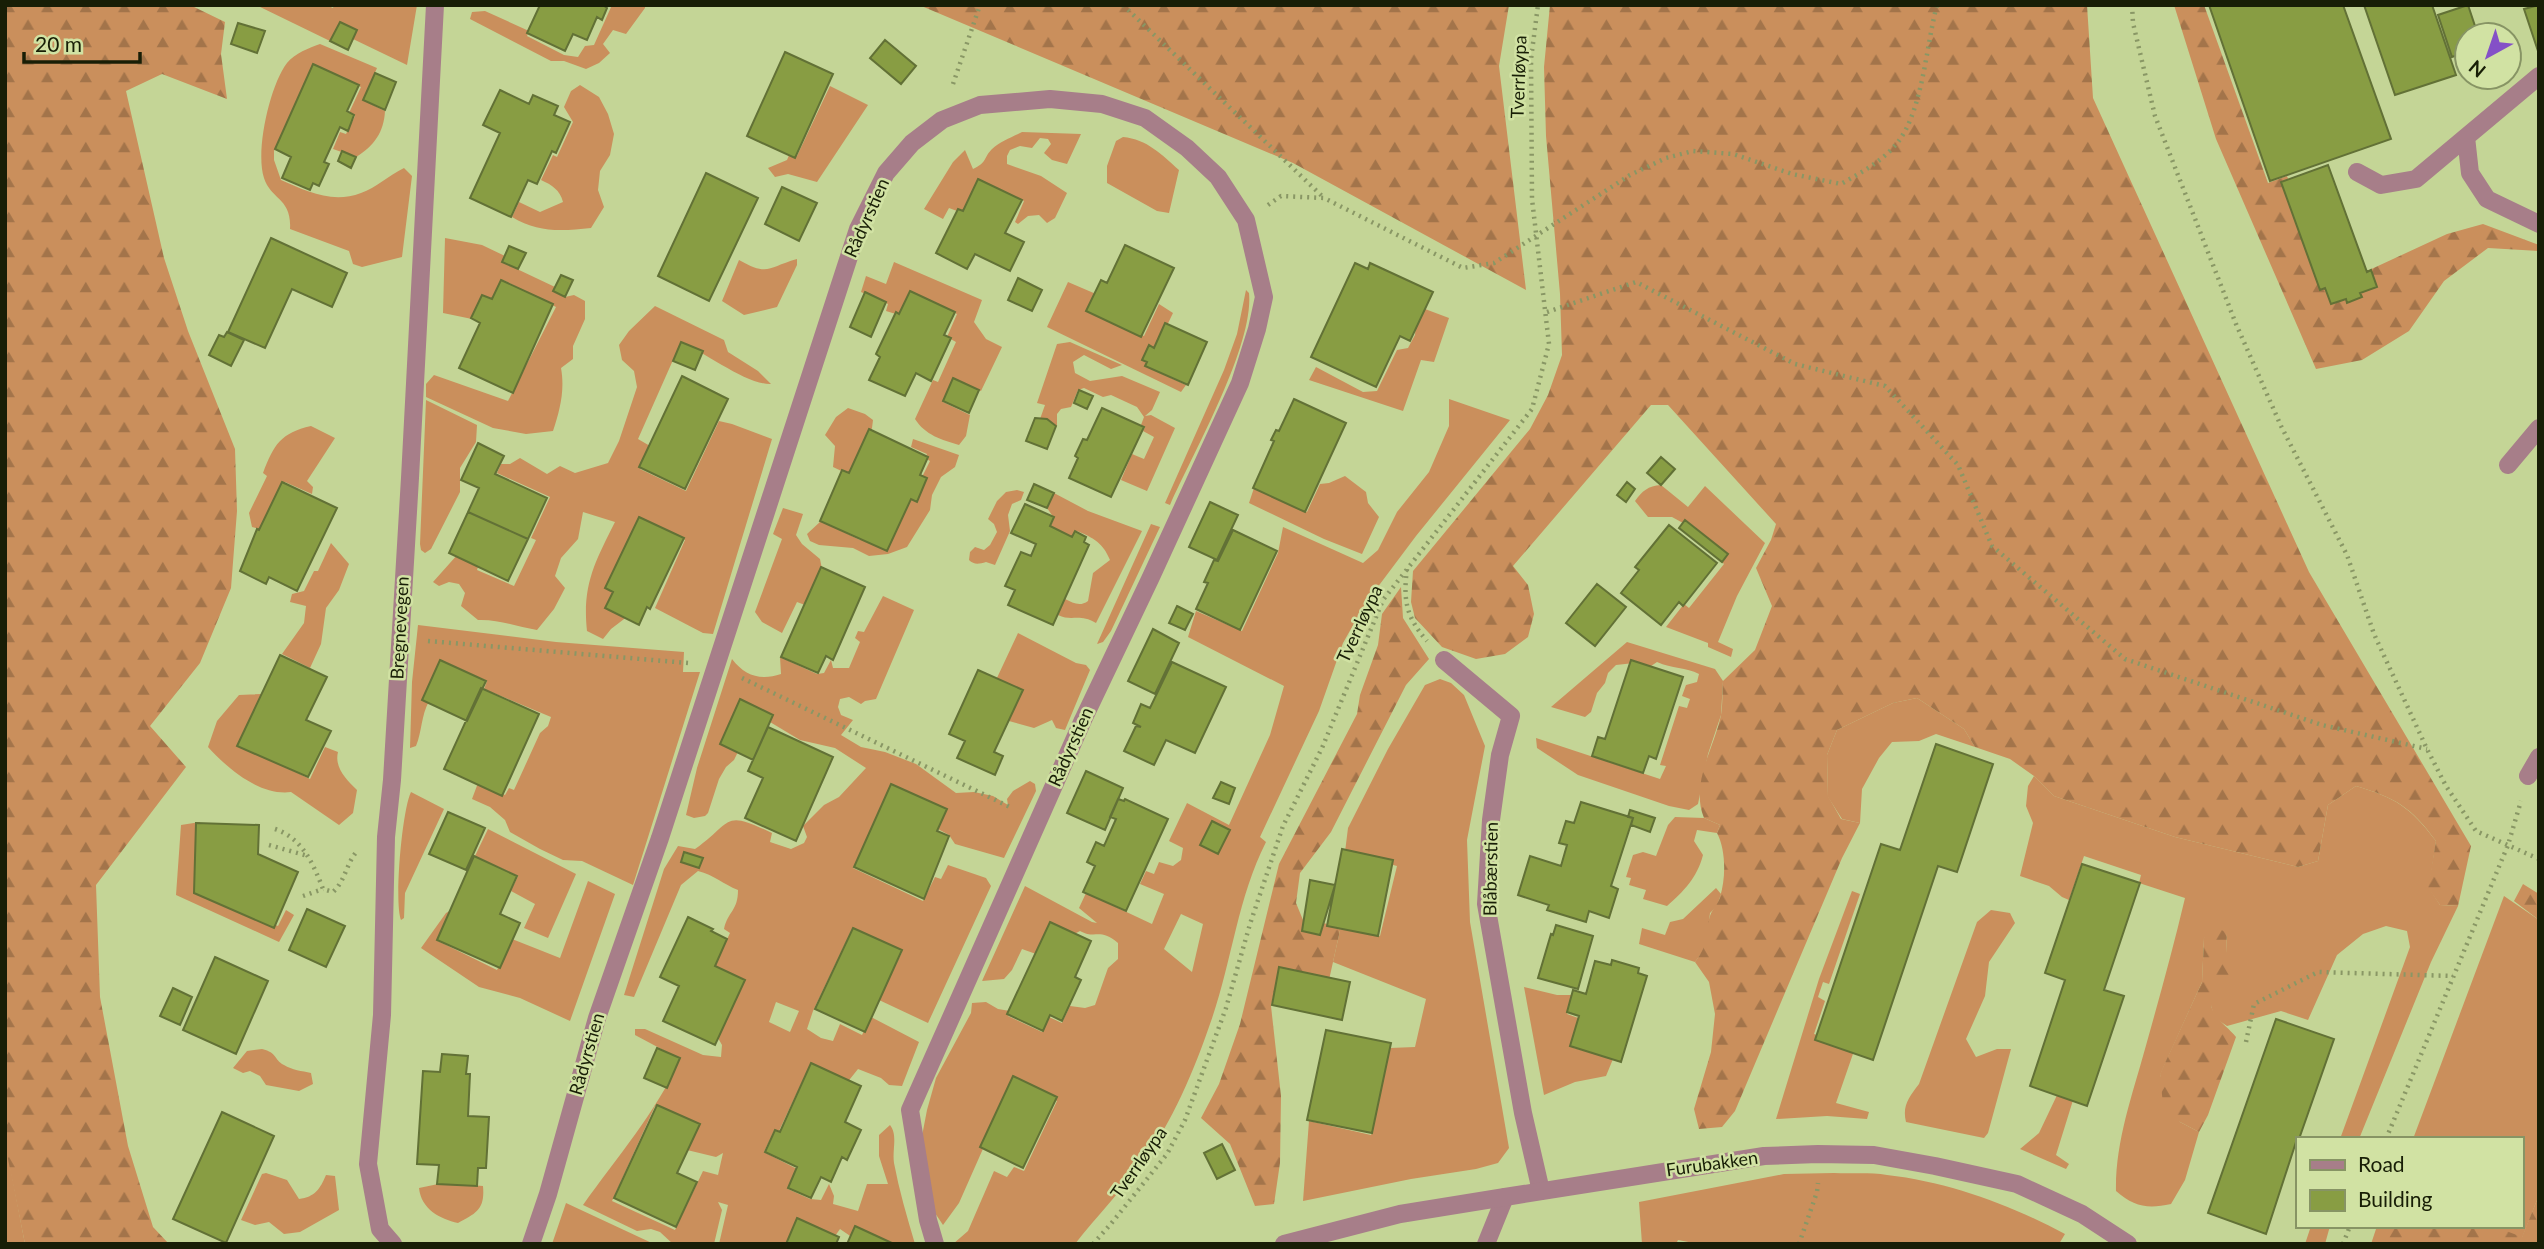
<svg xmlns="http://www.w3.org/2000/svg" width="2544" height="1249" viewBox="0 0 2544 1249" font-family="Lato,sans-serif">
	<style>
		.grass { fill: #ca8f5c; fill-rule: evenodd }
		.forest { fill: url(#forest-firs) }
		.building { fill: #889d43; stroke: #627136; stroke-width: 2 }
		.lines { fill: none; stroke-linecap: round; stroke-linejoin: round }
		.path { stroke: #899765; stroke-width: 4.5; stroke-dasharray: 2 5; stroke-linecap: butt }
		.service { stroke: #a77e89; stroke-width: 18 }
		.minor { stroke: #a77e89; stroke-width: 18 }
		.tertiary { stroke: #a77e89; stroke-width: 18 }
		.labels { text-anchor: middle; stroke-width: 5; stroke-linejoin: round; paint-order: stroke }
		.street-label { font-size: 18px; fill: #181e06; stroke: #d1e2a3 }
	</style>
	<defs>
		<pattern id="forest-firs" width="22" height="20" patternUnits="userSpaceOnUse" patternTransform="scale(1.75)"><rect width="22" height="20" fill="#ca8f5c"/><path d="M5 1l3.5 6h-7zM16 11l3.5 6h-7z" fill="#a3744a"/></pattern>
	</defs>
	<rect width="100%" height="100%" fill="#c4d596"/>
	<path class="grass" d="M256,5H326L333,8L334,5H417L407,65L353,39L357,30L340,22L330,41Z
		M612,5H645V8L626,34L613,30L603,44L610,53L599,63L586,69L564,61H551L470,19L472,12L485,11L529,31L527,36L564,55L578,57L585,46L594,45Z
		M320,44L377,68L363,100L385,111C384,132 374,146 356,157L333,149L340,132L346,134L355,116L349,113L361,87L313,65L274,151V160L281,180C306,191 332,204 361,193C376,188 389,175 404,168L412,176L402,257L362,267L353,264L349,251L290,229C292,198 271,200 264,178C255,151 270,85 287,63C295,53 309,48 320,44Z
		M580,85L599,97L608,114L614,134L610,155L600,171L598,190L604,207L591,228C562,231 538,233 512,217L519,202L540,212L563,202C560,190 552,185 541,180L553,155L557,157L573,122L564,107L571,91Z
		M830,86L868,105L817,182L788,174L775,177L768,168L787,160L790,153L797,156Z
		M1022,132L1081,134L1067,164L1052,160L1044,153L1051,144L1048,139L1040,138L1032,148L1020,146L1010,150L1007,156V164L1041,176L1067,193L1055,218L1047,223L1039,215L1028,216L1018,224L1015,222L1024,201L981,181L965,214L949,208L943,219L924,209L953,162L965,150L973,169C988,162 983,158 992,149C1001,141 1012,137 1022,132Z
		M1123,137C1147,139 1162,155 1179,170L1169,213L1157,211L1107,183V166L1116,141Z
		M445,238L482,245L505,256L502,262L555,287L554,292L565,297L574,295L585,301V319L573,346V359L561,368C565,390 560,410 553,431L526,434L493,428L426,397V384L434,375L508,401L556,307L503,280L492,301L483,297L472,319L443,313Z
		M797,259V265L777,307L744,315L722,301L739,260C769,277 768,267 797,259Z
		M894,262L982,300L974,322L986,339L1002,347L981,391L954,379L943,402L970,415L966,436L959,445C942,440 925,435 915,419L933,380L938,382L956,342L947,337L957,314L909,292L899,315L886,311L888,304L861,292L866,276L886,284Z
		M1068,282L1096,294L1089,311L1144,336L1159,304L1173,313L1147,367L1186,385L1181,392L1047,327Z
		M1246,290L1249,293C1254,346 1193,453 1170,505L1165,503L1224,370L1237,334Z
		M655,306L724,340L728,352L758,371L771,384C747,385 706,353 681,342L638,439L650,446L640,469L686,491L719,421L732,424L772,439L713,634L703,633L655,608L685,540L638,519L608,587L614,590L607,606L628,616L611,629L603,639L587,631C582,585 595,562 615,522L583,512L578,539L561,558L555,576L565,588L554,609L537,630C517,627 498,619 478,620L461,606L465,593L459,584L449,582L439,586L433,582L458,554L479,564L477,570L514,586L536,540L531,538L550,497L497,473L501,464H510L520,458L547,474L560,466L575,473L608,463L619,441L637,387L634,371L622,360L619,345L629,331Z
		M1417,306L1449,318L1434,362L1421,360L1403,411L1309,380L1316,367L1363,392L1377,391L1397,350L1408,348L1415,335Z
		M1070,342L1122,365L1111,369L1084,355L1073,362L1075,373L1090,381L1122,376L1160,392L1152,410L1145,416L1151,415L1175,428L1147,491L1121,480L1132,454L1144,459L1154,437L1143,431L1145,427L1141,425L1144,417L1137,407L1111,395L1103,397L1084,388L1078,390L1071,407L1061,409L1057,414V426L1040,419L1045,405L1037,403L1057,344Z
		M1449,399L1510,420L1416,536L1365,604L1343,643L1319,711L1260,837L1266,842C1237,899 1232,963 1210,1024C1194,1071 1172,1122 1143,1162C1122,1190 1097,1216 1075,1244H953L968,1231L994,1171L1007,1177L1014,1167L1024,1171L1057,1101L1013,1081L959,1203L943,1225L935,1213L922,1136L927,1110L936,1078L971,1013L972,1003L986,1002L998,1009L1010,1011L1008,1016L1042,1032L1049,1017L1062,1023L1070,1006L1085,1008L1095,1005L1108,968L1118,959V943C1098,927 1097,940 1080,931L1036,954L1022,949L1012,970L1004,979L982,981L1025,886L1092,922L1097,923L1079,908L1086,893L1152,924L1164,894L1140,884L1146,871L1154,874L1159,862L1173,866L1181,860L1183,848L1169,841L1187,803L1229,825L1270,735L1284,686L1188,637L1196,611L1242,631L1278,553L1283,527L1363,563L1378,550L1397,512L1429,472L1449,426ZM1181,914L1203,924L1192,972L1164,949Z
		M426,400L477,425L476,442L460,468V492L431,549L425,553L421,550L420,544Z
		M848,408L865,414L873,420L872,428L850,475L833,467L835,446L825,435L836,417Z
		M311,426L335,438L307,481L313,487L312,494L285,482L263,530L252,527L249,513L267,476L263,473C274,444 281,433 311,426Z
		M913,439L959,455L955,467L941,477L932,495L930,510L907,547L888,554L869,556L853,548L819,545L810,541L807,534L821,521L860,540L865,531L890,541L930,461L925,458L927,454L911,447Z
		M1345,476L1366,492L1368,503L1379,517L1362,554L1324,539L1249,503L1254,488L1307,512L1320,484L1329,483Z
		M1661,485L1688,507L1705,486L1765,543L1737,596L1718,642L1733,649L1731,657L1708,647V643L1666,627L1684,604L1689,608L1724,564L1722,562L1728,554L1686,520L1683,523L1672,517H1648L1635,501C1642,491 1648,486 1661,485Z
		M1017,490L1024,492L1021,500L1012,504L1008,515L1010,531L995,565L986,562C979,564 974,565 969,560L970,552L975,547L984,550L990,545L997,532L994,524L988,519L997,501L1006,492Z
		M1054,493L1088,511L1142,531L1096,623C1079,613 1072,622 1058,615L1065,599C1073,603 1080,607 1088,601L1093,573L1110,560C1103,543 1094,538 1077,531L1073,537L1051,526L1054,518L1047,508Z
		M783,508L803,514L796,535L802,544L820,559L822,569L805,605L797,602L782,633L762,622L755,612L782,539L773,534Z
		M1151,524L1160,527L1111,631L1103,642L1097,644Z
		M331,543L349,564L339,590L326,608L321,644L310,668L282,654L304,623L306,606L290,602L292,594L304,591L314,571H318Z
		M883,596L914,610L876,699L865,701L861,704L849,697L840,699L838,707L841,715L853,720L841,735L861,747L885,752L916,764L956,793L974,792L993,796L1008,805L1007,799L1013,791L1030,781L1035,784L1036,791L1004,858L955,844L949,835L938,829L945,810L892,785L853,868L923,901L935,877L941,879L948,865L986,878L991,886L928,1023L879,1000L902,952L852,929L813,1011L807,1029L821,1038L833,1041L840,1024L862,1035L871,1017L919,1042L902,1086L889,1085L881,1078L858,1069L846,1084L809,1067L778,1133L774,1131L764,1152L797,1169L788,1189L810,1199L821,1200L829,1184L834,1196L833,1204L858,1211L867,1184H888L879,1156V1135L890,1125C898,1135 892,1150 894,1163C899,1190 907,1217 915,1244H862L840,1229L833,1239L787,1244H719L728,1205L718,1202L722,1210L714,1244H673L660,1232L651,1229L637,1231L583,1205C617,1157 656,1113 680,1059L635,1035V1029H645L703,1055L721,1057L722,1045L718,1038L744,983L713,969L730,933L724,929C728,911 738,911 738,890C723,884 714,875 698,871L681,885L634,997L624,995L664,869L678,846L695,849C734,821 722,809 772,833L770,842L791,849L804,843L807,837L803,826L824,805L839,797L866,768L835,748L800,740L770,722L754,719L734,760L726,767L719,779L708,813L705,816L694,818L686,815L697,768L732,659C745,676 761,681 781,674L780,657L817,674L824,673L831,660L833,668H849L860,642L855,638L858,631L864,632ZM776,1002L799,1011L790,1032L769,1022ZM655,1106L698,1125L687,1150L716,1157L723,1153L718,1175L703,1171L675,1230L612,1201Z
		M418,625L556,642L684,652L683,672H700L633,885L582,861L563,860L540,849L510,832L505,820L490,807L472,799L478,783L505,795L509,788L514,790L540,733L548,726L551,717L484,689L487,681L441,660L424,698L429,701C421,716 422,731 416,746L410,748L412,682Z
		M1018,633L1076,663L1086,665L1090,670L1065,730L1056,728L1052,720L1034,728L1009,721L1022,692L996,680Z
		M1627,642L1715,669L1723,681L1721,715L1708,754L1698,804L1689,810L1669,806L1578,775L1537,748L1536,738L1660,779L1666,766L1660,765L1679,706L1687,708L1690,699L1682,696L1686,685L1697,682L1699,674C1686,667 1672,669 1657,662L1648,668L1634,663L1616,665L1608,673L1605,683L1597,693L1591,712L1585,717L1551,707Z
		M1440,679L1451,683L1464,695L1485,746L1467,840L1470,922L1509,1148L1498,1163L1476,1169L1411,1179L1303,1201L1309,1121L1371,1135L1390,1048L1415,1047L1426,999L1333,962L1341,926L1380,936L1397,866L1345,852L1348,828L1388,749L1425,685Z
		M262,694L239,745L310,779L325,747L338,752C334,768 347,780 357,790L353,813L339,825L291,792C260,796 228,769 208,747L217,721L239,695Z
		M1917,698L1964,729L1975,747L1936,734L1919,741L1892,742L1879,758L1862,789L1860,823L1842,819L1828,797L1827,755L1837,730L1893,703Z
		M2034,776L2054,796L2175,837L2298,867L2318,861L2328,805L2356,786C2396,798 2410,807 2436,841L2429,888L2440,905L2458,906L2431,962L2359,1139H2340L2410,947L2407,931L2386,926L2363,934L2337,955L2308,1020L2281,1011L2227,1026L2215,1018L2211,1006L2226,953L2227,933L2204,938L2202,982L2160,1075L2180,1122L2199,1132L2185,1180L2171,1204C2148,1209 2134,1207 2116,1191C2115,1143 2132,1096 2145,1049C2159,999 2173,949 2185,898L2139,883L2141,875L2084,856L2069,900L2062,897L2049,886L2020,876L2033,823L2026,806L2028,786Z
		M411,792L444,809L405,893L404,918L401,920C394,903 402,810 411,792Z
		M1675,817L1704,818L1720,825L1717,833L1697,830L1694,841L1703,855C1697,878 1684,891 1667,906L1643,899L1646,890L1629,885L1631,878L1626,877L1633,855L1643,852L1656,856L1668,825Z
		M200,822L198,890L278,926L286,910L294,915L279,942L176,895L181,825Z
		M488,829L576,874L548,938L524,928L535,904L511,891L518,876L475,856Z
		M588,881L615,894L570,1021L520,998L479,987L421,948L446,913L455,908L438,941L497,970L512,939L560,958Z
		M1716,888L1721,894L1717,906L1710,913L1706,947L1695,962L1639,944L1642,928L1665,935L1670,922L1683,919Z
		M1852,891L1860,894L1829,984L1823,982L1818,997L1825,1001L1814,1034L1855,1048L1836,1103L1869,1112L1867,1119L1827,1116L1776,1119L1819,979Z
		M2504,896L2539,920V1195L2522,1238L2487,1226H2521V1139H2413Z
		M1991,910L2010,913L2015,923L1989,962L1985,996L1966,1039L1976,1057L1997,1049H2011L1988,1133L1984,1138L1906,1122C1902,1106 1909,1097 1919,1084L1977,922Z
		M1524,987L1557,995H1574L1567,1014L1581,1019L1574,1048L1613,1059L1606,1076L1575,1082L1544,1095Z
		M262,1049C278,1053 273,1059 284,1065C292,1070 302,1071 311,1073L313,1084L299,1091L266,1085L260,1076L250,1071L243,1073L233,1068L247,1051Z
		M2059,1091L2074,1097L2056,1155L2069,1164L2066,1169L2020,1149L2039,1133Z
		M5,1144L7,1150L25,1244H5Z
		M266,1173L287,1180L299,1199C315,1197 320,1189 326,1175L335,1176L339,1210L300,1232L284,1234L269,1222L255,1225L241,1220L262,1174Z
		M1834,1173C1851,1174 1870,1172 1887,1175C1949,1182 2011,1205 2065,1234L2059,1244H1699L1678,1240L1676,1244H1642L1639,1202L1784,1174Z
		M443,1183L483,1186C485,1209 477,1213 458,1223C440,1219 421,1209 419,1188Z
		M566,1203L654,1244H552Z
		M2311,1226H2330L2325,1244H2305Z"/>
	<path class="forest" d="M5,5H190L225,22L221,54L227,99L162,74L126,91L164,258L188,331L235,449L237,511L231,588L200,663L150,726L186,767L96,885L100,997L128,1146L153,1227L169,1244H25L5,1144Z
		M919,5H1509L1499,66L1526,290L1293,163Z
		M1550,5H2087L2093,98L2309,572L2471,846L2458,906L2440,905L2428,888L2436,841C2411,807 2396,798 2356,786L2328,805L2318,861L2298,867L2175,837L2054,796L2034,776L2010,759L1975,747L1964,729L1917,698L1893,703L1837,730L1827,755L1828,796L1841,819L1860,823L1842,858L1735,1111L1722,1127L1699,1129L1694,1109L1711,1052L1715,1014L1709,982L1695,962C1711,941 1703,938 1710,916C1712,909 1718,905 1720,897C1726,878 1726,850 1717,833L1720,825L1704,818C1690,783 1714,749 1721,715C1723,704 1722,692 1723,681L1755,650L1772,606L1756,568L1771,540L1776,524L1668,405H1651L1513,566L1528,585L1534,614L1528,637L1505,654L1476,659L1442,647L1415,618L1411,602L1413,571L1530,429L1548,395L1562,355L1560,294L1546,136L1544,67Z
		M2174,5H2204L2268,183L2287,176L2328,286L2365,272L2447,234L2483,224L2539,245V251L2488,248L2444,281L2409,331L2362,360L2316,369L2216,139Z
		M1401,587L1403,618L1429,659L1406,685L1331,832L1300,873L1296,903L1303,920L1341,926L1329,980L1279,969L1271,1006L1281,1096L1280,1163L1274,1204L1255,1206L1230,1144L1201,1118L1219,1084L1240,1024L1279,864L1357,714L1360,695L1378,645L1382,614Z
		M2523,884L2539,894V920L2514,901Z
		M2216,927L2227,933L2226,953L2235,969C2230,987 2226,996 2211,1006C2216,1020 2227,1026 2236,1037L2208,1115L2199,1132L2180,1122L2163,1105L2160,1074L2202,982L2204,938Z
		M2539,1195V1244H2371L2377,1226H2493L2522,1237Z"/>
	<path class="building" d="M540,5H603L607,8L602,20L597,17L587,40L573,34L565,51L527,33Z
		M2209,5H2343L2391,139L2270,181Z
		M2364,5H2432L2456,75L2395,95Z
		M2468,5L2478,35H2467V52L2452,57L2438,15Z
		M2539,5V51H2538L2524,9Z
		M340,22L357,30L348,50L330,41Z
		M238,23L265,31L257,53L231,44Z
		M885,40L916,66L901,84L870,58Z
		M785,52L833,74L795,158L747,136Z
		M313,64L359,85L347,111L354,115L348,131L340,127L324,162L329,164L319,186L313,183L310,190L282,178L291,157L275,149Z
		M375,73L396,82L385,110L363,100Z
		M500,90L529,104L533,95L558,106L554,115L570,122L556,153L552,151L537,184L528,180L511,217L470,198L500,133L483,125Z
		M342,151L356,157L351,168L338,161Z
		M2328,165L2367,272L2371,270L2377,287L2360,293L2362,297L2347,303L2346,299L2331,304L2325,288L2320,290L2281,182Z
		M706,173L758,198L709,301L658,276Z
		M978,179L1022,200L1005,233L1024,242L1010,271L975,254L967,269L936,253L958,209L963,211Z
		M782,187L817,203L799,241L765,224Z
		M271,238L347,273L332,307L292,289L265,348L228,332Z
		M1125,245L1174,268L1141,337L1086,311L1101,280L1107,283Z
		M509,246L526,253L518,269L502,262Z
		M1355,263L1368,269L1370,263L1433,292L1410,341L1400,336L1376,387L1311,357Z
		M561,275L573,280L565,297L553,291Z
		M1018,278L1042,290L1032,311L1008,300Z
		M501,280L553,304L513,393L459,368L480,323L471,318L482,295L492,299Z
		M910,291L955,312L944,335L951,338L931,381L916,373L905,396L869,380L880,357L876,354L896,312L899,314Z
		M865,292L886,302L871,337L850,327Z
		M1165,323L1207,342L1188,385L1145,366L1147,362L1142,360L1149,345L1154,348Z
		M227,332L244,340L231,366L209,355L219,335L224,337Z
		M681,342L703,351L695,370L673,361Z
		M682,376L728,399L685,489L639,467Z
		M953,378L979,390L969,413L943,401Z
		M1079,390L1093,396L1087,409L1074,403Z
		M1294,399L1346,423L1305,512L1253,488L1274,441L1271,440L1276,430L1279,431Z
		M1102,408L1144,427L1111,497L1069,478L1078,458L1075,456L1083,439L1087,440Z
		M1035,418L1047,419L1056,426L1047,449L1026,441Z
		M869,429L928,457L920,475L927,478L917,502L911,499L887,551L820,521L842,470L849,473Z
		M478,443L504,456L495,474L547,498L528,539L468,512L479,488L461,480Z
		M1661,457L1675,469L1661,485L1647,473Z
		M282,482L337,508L297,591L269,577L266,584L240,571L257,529L259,530Z
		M1627,482L1635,489L1626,502L1617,495Z
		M1034,484L1054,493L1047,508L1027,500Z
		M1210,502L1238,515L1217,560L1189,547Z
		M1025,504L1054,517L1050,526L1072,537L1075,531L1086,537L1084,542L1089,545L1053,625L1008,605L1015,590L1005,586L1021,552L1031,556L1036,544L1011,533Z
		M468,512L528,539L508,581L449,553Z
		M639,517L684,538L650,609L647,607L639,625L605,608L613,592L605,588Z
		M1685,520L1728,554L1722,562L1679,528Z
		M1669,525L1717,563L1683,606L1679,602L1661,625L1621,593L1639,570L1635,567Z
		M1233,530L1277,551L1240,630L1196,609L1208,583L1204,582L1214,560L1218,561Z
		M821,567L865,587L833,660L826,656L818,673L781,657Z
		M1597,584L1626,607L1595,646L1566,623Z
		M1177,606L1193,614L1185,630L1169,623Z
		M1153,629L1179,643L1155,694L1128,681Z
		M280,655L327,677L306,720L331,731L308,777L237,746Z
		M440,660L486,681L467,721L422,700Z
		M1631,660L1683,677L1656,759L1649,756L1643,773L1592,756L1598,737L1605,739Z
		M1172,662L1226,687L1195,753L1166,740L1154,765L1124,751L1136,726L1141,727L1133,723L1141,704L1150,708Z
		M978,670L1023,690L994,752L1003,756L995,775L957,758L965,741L949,734Z
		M481,688L539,714L502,796L444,769Z
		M740,699L773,715L753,760L720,744Z
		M768,727L833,757L796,841L745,818L763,778L748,771Z
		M1936,744L1993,764L1957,872L1938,866L1873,1060L1815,1040L1881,844L1900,850Z
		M1086,771L1123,788L1105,830L1067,813Z
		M1221,782L1235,788L1229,804L1213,798Z
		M891,784L947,809L937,831L949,836L924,899L854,867Z
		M1118,799L1124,801L1125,799L1168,819L1126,911L1083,892L1095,866L1087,862L1096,842L1104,846L1116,819L1110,817Z
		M1581,802L1633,818L1611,886L1618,889L1609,918L1589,911L1586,922L1547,910L1549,905L1518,895L1530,856L1561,866L1567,845L1559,843L1566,821L1574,823Z
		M1630,810L1655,818L1650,832L1631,825L1633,818L1628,817Z
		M448,812L485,828L466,870L429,854Z
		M1212,821L1230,830L1218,854L1200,845Z
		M196,823L259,825L258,854L298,872L274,928L194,893Z
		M1342,849L1393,860L1378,936L1327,926Z
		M684,852L703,858L699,868L681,862Z
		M474,856L517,876L500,914L520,923L500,968L437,940Z
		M2082,864L2140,883L2104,990L2124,996L2087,1106L2030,1086L2065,980L2045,973Z
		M1310,880L1335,885L1320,935L1302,931Z
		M307,909L345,926L326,967L289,950Z
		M688,917L713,929L711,931L727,939L715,966L745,980L715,1045L663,1021L679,986L660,977Z
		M1050,922L1091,941L1075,977L1081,980L1062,1021L1050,1015L1043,1031L1007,1014Z
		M1556,925L1593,936L1578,989L1538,978L1551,934L1553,935Z
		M853,928L902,950L865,1032L815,1009Z
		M215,957L268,981L236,1054L183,1030Z
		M1612,960L1639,968L1638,973L1647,976L1621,1062L1570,1046L1579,1016L1567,1012L1573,990L1586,994L1595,961L1611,965Z
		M1279,967L1350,982L1342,1020L1272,1005Z
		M173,988L192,997L180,1025L160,1016Z
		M2276,1019L2334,1039L2299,1139H2297L2266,1234L2208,1213Z
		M1326,1030L1391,1043L1372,1133L1307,1120Z
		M657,1048L680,1058L667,1088L644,1078Z
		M442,1054L468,1056L466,1074H470L468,1116L489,1117L486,1168H478L477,1186L437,1184L439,1165L417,1164L423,1071L440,1072Z
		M811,1063L861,1086L845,1122L861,1130L847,1160L842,1157L831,1182L821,1177L811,1198L788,1188L797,1167L765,1152L775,1130L780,1132Z
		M1013,1076L1057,1097L1023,1168L980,1147Z
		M657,1105L700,1124L677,1173L697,1182L676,1227L614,1198Z
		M222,1112L274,1136L226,1243L173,1219Z
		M1222,1144L1235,1170L1217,1179L1204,1153Z
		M797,1218L839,1237L836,1244H786Z
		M855,1226L894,1244H847Z"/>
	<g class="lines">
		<path class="path" d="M1123,5L1324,198
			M2132,5L2133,23L2155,116L2236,324L2281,426L2347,555L2374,634L2427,749L2446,786L2476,831L2539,859
			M953,84L980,5
			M1268,205L1281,196L1324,198L1463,268L1494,263L1630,175L1666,158L1693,151L1733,154L1792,174L1841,184C1862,172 1883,161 1898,142C1923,109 1926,46 1937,5
			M1547,312L1636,282L1795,364L1885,386L1958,465L1992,546L2125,659L2322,725L2427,749
			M1407,569C1403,600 1406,617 1427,641
			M428,641L688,663
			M742,678L1012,808
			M275,829C302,838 313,863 323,889L333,892C346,880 346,863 358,850
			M269,845L308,856
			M303,896L323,889
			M2246,1042L2254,1004L2318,972L2453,976
			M2386,1139L2508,845L2521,801
			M1093,1244L1110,1225L1167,1154L1185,1120L1226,1008L1250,924L1283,826L1322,748L1383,600L1532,409L1549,344L1532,199L1531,59L1538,5
			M1799,1244L1817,1192L1818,1183
			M2343,1244L2350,1226"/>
		<path class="service" d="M2466,137L2470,173L2487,199L2539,224
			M2357,172L2381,185L2416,179L2539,76
			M2508,465L2539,428
			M2528,776L2539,757
			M1486,1244L1505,1197"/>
		<path class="minor" d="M1444,660L1511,716L1500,755L1491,820L1486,904L1523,1113L1541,1191
			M393,1244L380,1229L368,1164L382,1015L386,837L392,780L410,478L435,5
			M531,1244L548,1194L597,1018L660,838L858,229L886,173L912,143L942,120L980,105L1050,99L1102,104L1145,118L1187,148L1218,177L1246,220L1264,297L1257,329L1240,383L1151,577L1083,720L910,1110L928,1220L935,1244"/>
		<path class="tertiary" d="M1284,1244L1400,1214L1505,1197L1764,1156L1818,1154L1874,1155L1935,1166L2017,1184L2082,1214L2128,1244"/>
	</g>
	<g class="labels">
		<g class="street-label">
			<text transform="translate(1519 77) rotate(-88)" y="6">Tverrløypa</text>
			<text transform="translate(867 218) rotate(-66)" y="6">Rådyrstien</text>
			<text transform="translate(1360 624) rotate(-65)" y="6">Tverrløypa</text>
			<text transform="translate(400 628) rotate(-87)" y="6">Bregnevegen</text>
			<text transform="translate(1071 747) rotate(-66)" y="6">Rådyrstien</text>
			<text transform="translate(1491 869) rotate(-89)" y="6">Blåbærstien</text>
			<text transform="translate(587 1054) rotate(-74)" y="6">Rådyrstien</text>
			<text transform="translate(1139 1163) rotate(-55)" y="6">Tverrløypa</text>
			<text transform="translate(1712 1164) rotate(-8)" y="6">Furubakken</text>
		</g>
	</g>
	<rect width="2544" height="1249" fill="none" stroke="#181e06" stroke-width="14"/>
	<rect x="2296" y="1137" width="228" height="91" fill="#d1e2a3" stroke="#879464" stroke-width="2"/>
	<rect x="2310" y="1160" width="35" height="10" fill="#a77e89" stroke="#879464" stroke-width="2"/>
	<text x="2358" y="1172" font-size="21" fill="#181e06">Road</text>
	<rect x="2310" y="1190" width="35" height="21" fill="#889d43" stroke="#879464" stroke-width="2"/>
	<text x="2358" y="1207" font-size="21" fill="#181e06">Building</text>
	<g transform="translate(2488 56) rotate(220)"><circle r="33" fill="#d1e2a3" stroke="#879464" stroke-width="2"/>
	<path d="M0-5L12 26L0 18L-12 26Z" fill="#8450c7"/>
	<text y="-10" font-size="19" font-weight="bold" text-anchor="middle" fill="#181e06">N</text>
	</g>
	<path d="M24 52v10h116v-10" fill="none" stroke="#181e06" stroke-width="3.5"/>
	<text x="35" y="52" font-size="21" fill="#181e06" stroke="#d1e2a3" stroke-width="5" paint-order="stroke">20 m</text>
</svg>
